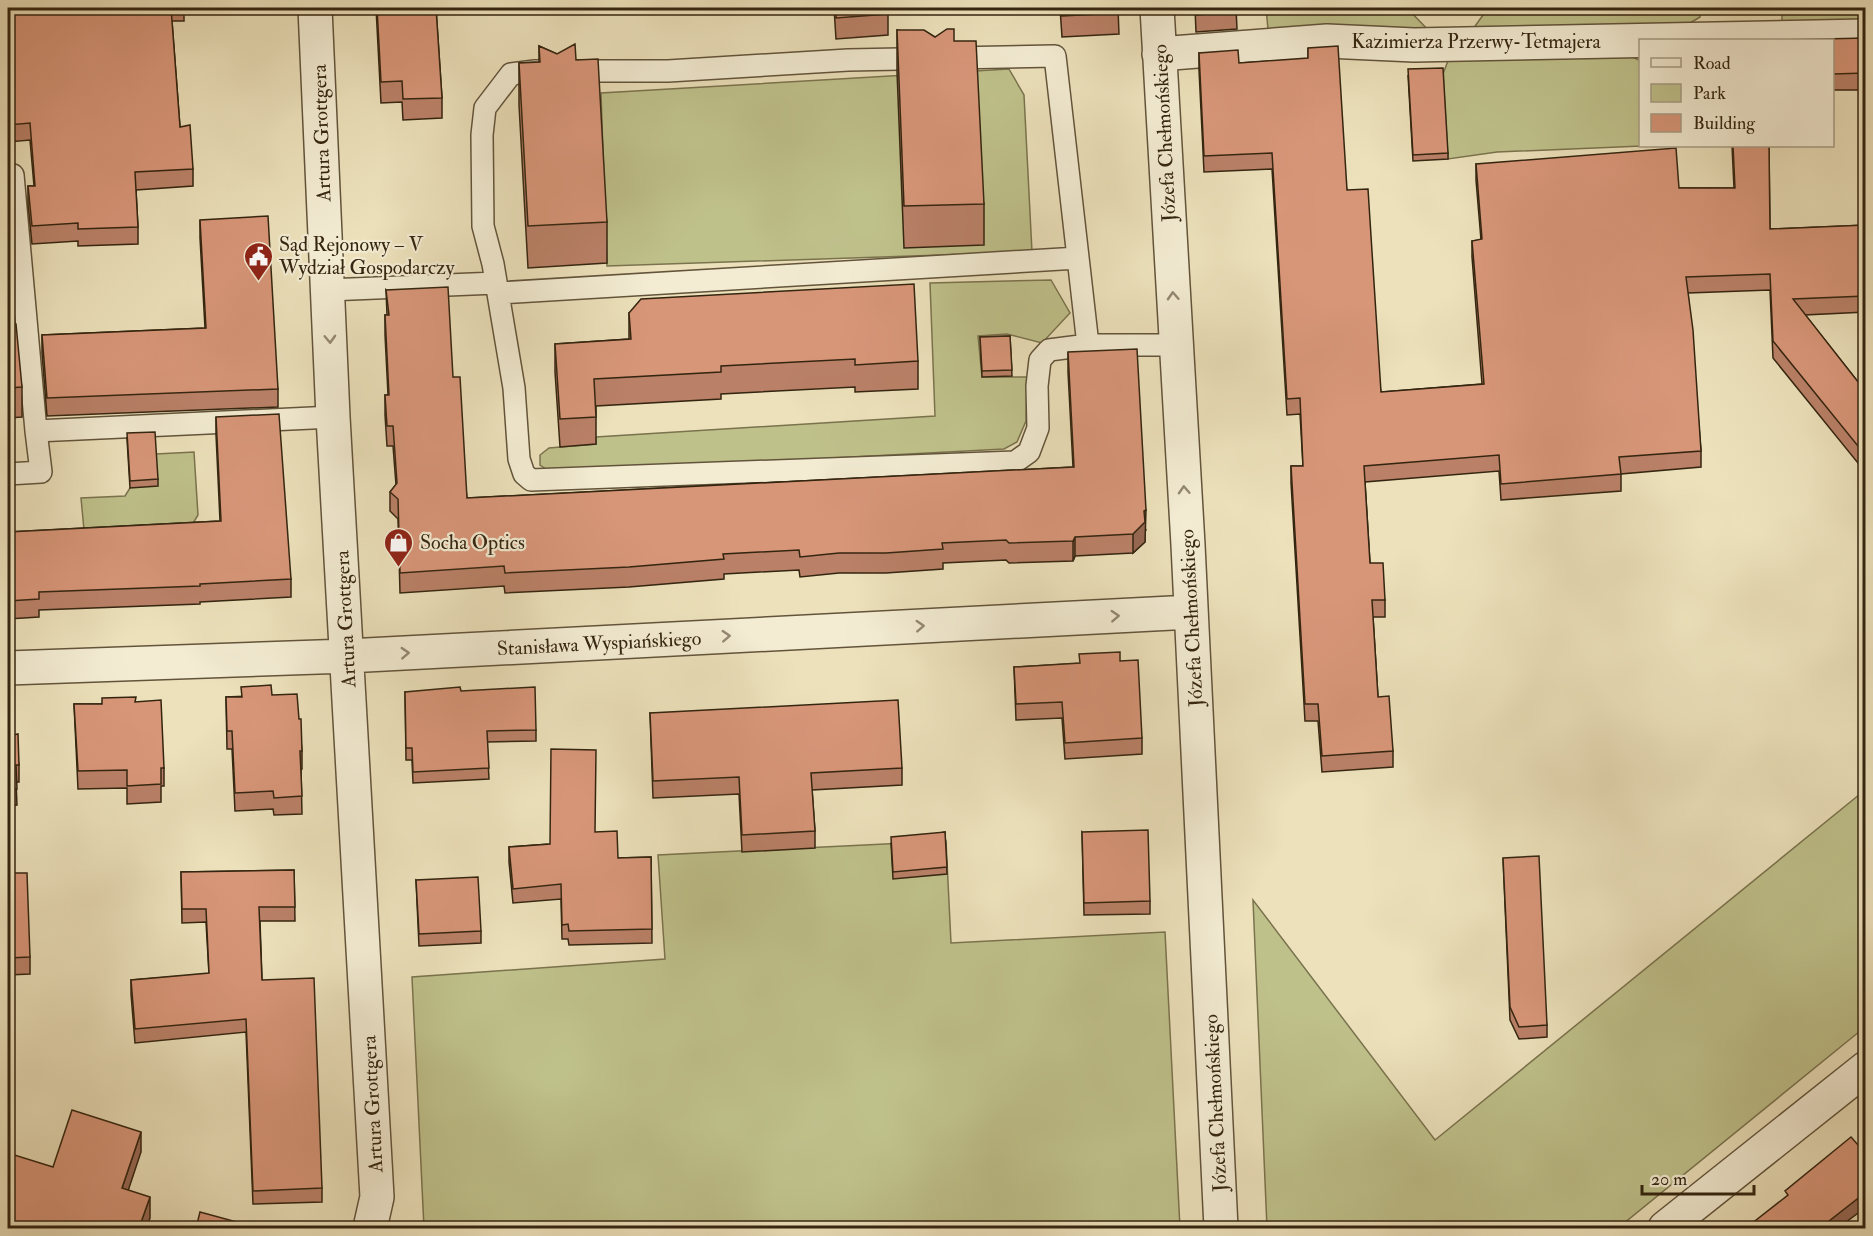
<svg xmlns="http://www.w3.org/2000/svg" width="1873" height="1236" viewBox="0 0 1873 1236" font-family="'IM FELL Double Pica',serif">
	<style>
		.green { fill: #bfc18b; stroke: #7a734e; stroke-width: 1.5 }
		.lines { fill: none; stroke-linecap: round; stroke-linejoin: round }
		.lane-casing { stroke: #62543b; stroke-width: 24 }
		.street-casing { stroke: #62543b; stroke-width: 36 }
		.lane { stroke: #f3ecd3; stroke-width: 21 }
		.street { stroke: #f3ecd3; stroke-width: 33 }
		.wall { fill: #ba8168; stroke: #342510; stroke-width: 1.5 }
		.shaded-wall { fill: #976955; stroke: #342510; stroke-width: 1.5 }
		.building { fill: #d89679; stroke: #342510; stroke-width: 1.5 }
		.oneway { stroke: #948872 }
		.labels { text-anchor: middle; stroke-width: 4.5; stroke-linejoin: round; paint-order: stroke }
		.street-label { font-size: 20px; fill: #342510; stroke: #f3ecd3 }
		.poi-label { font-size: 20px; fill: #342510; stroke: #f3ecd3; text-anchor: start }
	</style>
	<rect width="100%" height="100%" fill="#ece1bb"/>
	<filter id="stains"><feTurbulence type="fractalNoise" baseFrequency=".00333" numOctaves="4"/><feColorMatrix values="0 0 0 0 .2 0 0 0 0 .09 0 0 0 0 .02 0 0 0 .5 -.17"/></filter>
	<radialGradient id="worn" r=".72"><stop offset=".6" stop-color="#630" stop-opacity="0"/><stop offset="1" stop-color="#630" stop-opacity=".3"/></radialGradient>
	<path class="green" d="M1266,8H1407L1431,33L1268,29Z
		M1488,8H1700V17L1682,28L1468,36Z
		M1782,8H1865V21H1782Z
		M1628,55L1639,60L1640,63V146H1642L1497,152L1448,159L1443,74L1449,58Z
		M1009,69L1024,95L1032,252L607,266L601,93Z
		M1051,280L1070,313L1042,343L1007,334L978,336L982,377H1027L1026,421L1017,442L1004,449L552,473L540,465V455L549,448L596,444V437L935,416L930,283Z
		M194,452L198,515L192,525L84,530L81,498L125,496L130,488L156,454Z
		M1865,790V1027L1618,1228H1267L1253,900L1435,1140Z
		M946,841L951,943L1165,932L1180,1228H424L412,977L665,959L658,855Z"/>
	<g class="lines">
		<defs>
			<path id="lane" d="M8,175H13L36,431L333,417
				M328,290L496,283
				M498,293L1078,258
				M1088,345L1055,56L848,60L668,71H535L511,74L485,108L482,135L483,226L493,264L514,388L519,459L524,474L531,480L1015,462L1029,452L1038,428L1037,386L1040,360L1049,350L1088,345H1176
				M8,474L41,472L36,431"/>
			<path id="street" d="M315,8L333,417L377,1197L370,1228
				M1157,8L1188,545L1221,1228
				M1159,54L1327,41L1414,45L1866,36
				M8,668L347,656L1191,612
				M1665,1228L1866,1068"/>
		</defs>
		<use href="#lane" class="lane-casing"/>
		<use href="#street" class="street-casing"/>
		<use href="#lane" class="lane"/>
		<use href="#street" class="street"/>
	</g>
	<path class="wall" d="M8,8H258V10L184,14V21H172L180,127L193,169V186L136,190L138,227V244L78,246V241L32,244L28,204V186H34L30,140L8,142Z
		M376,8H436L442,98V118L403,120L402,102L381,103Z
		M834,8H888V35L836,39Z
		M1060,8H1118L1119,34L1062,37Z
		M1195,8H1236L1237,29L1196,32Z
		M1730,8H1758V11L1731,12Z
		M897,30L935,37L984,204V245L904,248L897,72Z
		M1866,38V90H1833V40Z
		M539,46L557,54L576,60L607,222V263L528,268L519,105V63L539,62Z
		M1308,48L1347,190L1381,392L1482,384L1472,257V241L1481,240L1476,180V164L1679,188H1734L1732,146H1769L1770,229L1866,225V312L1805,315L1866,392V473L1773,358L1770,290L1688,293L1701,451V467L1621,474V491L1501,500L1499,471L1365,482L1370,563L1385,600V617H1373L1378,697L1393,751V767L1322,772L1318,721H1305L1291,483V466H1303L1300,414L1287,415L1272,169L1204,172L1199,70V53L1239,63L1308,59Z
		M1408,75L1448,153V159L1413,161Z
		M200,220L278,389V407L47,416L42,353V335L205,328L200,238Z
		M386,290L453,377L467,498L1073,467L1068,372V352L1146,530L1145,531V542L1133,553L1075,556L1073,561L1009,563L1006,560L943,563V569L886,573H839L800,577L799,570L724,574V579L629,587L505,593L504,586L400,593L398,519L390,511V492L396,485L393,446H387L385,415V395H388L385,335V315H387Z
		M629,313L918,361V389L855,392V387L721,394V399L596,406V444L560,447L555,372V344L629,339Z
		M8,324L22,387V417L8,418Z
		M1010,336L1012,376L982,377L980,337Z
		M216,417L291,579V597L200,602V604L39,610V617L8,619V532L220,521L216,435Z
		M127,439L158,479V486L130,488Z
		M1120,661L1142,738V754L1065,759L1062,718L1016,720L1014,667Z
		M461,691L536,730V741L487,742L489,779L413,783L412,760H406L405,692Z
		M272,695L299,719L302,751V769H301L302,814L274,815L273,809L235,811L232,749H227L226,697Z
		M74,704H102L164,768V786H161V802L127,804V788L78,789Z
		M8,708L19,765V782H16L17,805L8,806Z
		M650,713L902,768V785L812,790L815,831V848L742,852L739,794L653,798Z
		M595,832L618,858L651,857L652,943L569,945L568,939H562L561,899L513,903L509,862V847L550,844Z
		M945,832L947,874L893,879L891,843Z
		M1082,832L1150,901V914L1084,915Z
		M1503,858L1547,1025V1037L1519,1039L1510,1020Z
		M294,870L295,921H260L262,980L322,1188V1202L253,1204L246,1032L135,1043L131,994V980L209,974L206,922L182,923L181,872Z
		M8,873L30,957V974L8,975Z
		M416,880L481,931V943L419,946Z"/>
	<path class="shaded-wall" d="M1146,510L1145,542L1133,553V534L1144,511Z
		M1075,537V556L1073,561V541Z
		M141,1132V1152L122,1209V1188Z
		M1866,1192V1207L1838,1228H1820Z
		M150,1197V1218L146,1228H139Z"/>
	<path class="building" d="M8,8H171L180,127L190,125L193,169L135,172L138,227L78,229V223L32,226L28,186H35L30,123L8,125Z
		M377,8H436L442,98L403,99L402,81L381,82Z
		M836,8H888V14L836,18Z
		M1061,8H1118L1119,13L1062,16Z
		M1196,8H1236L1237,12L1196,15Z
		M947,29H954V41H976L984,204L904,206L897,30H924L935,37Z
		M1866,38V73L1833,74V40H1775Z
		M575,44L576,60L598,59L607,222L528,226L519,63L540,62L539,46L557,54Z
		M1338,46L1347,190L1368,189L1381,392L1484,384L1472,241L1482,239L1476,164L1676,148L1679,188H1735L1733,146H1769L1770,229L1866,225V296L1793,299L1866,392V456L1773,341L1770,274L1686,277L1693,330L1701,451L1619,457L1621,474L1501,484L1499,455L1364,466L1370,563H1383L1385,600H1372L1378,697L1389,696L1393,751L1322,756L1318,704H1305L1291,466H1303L1300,398L1287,399L1272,153L1204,156L1199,53L1238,50L1239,63L1308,58V48Z
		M1443,68L1448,153L1413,155L1408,69Z
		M268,216L278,389L47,398L42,335L206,328L200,220Z
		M914,284L918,361L855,365V359L721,366V372L594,379L596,417L560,419L555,344L631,339L629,313L641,299Z
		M448,287L453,377H460L467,498L1074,467L1068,352L1137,349L1146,510L1144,511L1145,522L1133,534L1075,537L1073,541L1009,543L1006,540L942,543L943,549L886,553H839L800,557L799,550L723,554L724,559L629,567L505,573L504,566L400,573L398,499L390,492L397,483L393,426H387L385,395H389L385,315H389L386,290Z
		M8,324H16L22,387L8,388Z
		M1010,336L1012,370L982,371L980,337Z
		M279,414L291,579L200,584V586L39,592V599L8,601V532L221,521L216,417Z
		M155,432L158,479L130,481L127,433Z
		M1120,652V661L1138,660L1142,738L1065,743L1062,702L1016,704L1014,667L1080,663L1079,654Z
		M271,685L272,695L297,694L299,719H301L302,751H300L302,796L274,798L273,791L235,793L232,731H227L226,697H242L241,687Z
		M460,687L461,691L535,687L536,730L487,731L489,768L413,772L412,748H406L405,692Z
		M136,697L135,702L161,700L164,768H161V784L127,786V770L78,771L74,704H102V698Z
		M898,700L902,768L811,773L815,831L742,835L739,777L653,781L650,713Z
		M8,708H12L13,735L18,734L19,765H16L17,789H8Z
		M551,749L596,750L595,832L617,831L618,858L651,857L652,929L569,931L568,924L562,925L561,884L513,889L509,847L550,844Z
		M1148,830L1150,901L1084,903L1082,832Z
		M945,832L947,867L893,872L891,837Z
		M1539,856L1547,1025L1519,1027L1510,1007L1503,858Z
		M294,870L295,907H259L262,980L314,978L322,1188L253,1191L246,1019L135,1029L131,980L209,973L206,909H182L181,872Z
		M8,873H27L30,957L8,958Z
		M478,877L481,931L419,934L416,880Z
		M72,1110L141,1132L122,1188L150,1197L139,1228H16L10,1226L9,1228H8V1153L53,1167Z
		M1851,1137L1866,1154V1192L1820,1228H1746L1788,1195L1785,1191Z
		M200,1212L259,1228H196Z"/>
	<defs><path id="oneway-chevron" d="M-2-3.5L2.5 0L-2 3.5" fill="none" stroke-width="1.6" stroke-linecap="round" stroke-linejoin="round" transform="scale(1.5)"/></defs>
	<g class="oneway">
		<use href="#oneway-chevron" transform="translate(1173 296) rotate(-93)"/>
		<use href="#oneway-chevron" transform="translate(330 339) rotate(88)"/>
		<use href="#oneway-chevron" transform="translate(1184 490) rotate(-93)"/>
		<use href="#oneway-chevron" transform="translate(1115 616) rotate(-3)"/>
		<use href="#oneway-chevron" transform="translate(920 626) rotate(-3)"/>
		<use href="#oneway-chevron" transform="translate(726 636) rotate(-3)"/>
		<use href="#oneway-chevron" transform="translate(405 653) rotate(-3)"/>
	</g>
	<defs>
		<symbol id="civic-pin" viewBox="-11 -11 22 30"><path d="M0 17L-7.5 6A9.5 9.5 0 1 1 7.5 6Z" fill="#8f2418" stroke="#f3ecd3"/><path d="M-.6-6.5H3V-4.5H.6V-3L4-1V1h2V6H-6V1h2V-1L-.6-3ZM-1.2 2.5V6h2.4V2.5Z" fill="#fff"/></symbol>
		<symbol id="shop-pin" viewBox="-11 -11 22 30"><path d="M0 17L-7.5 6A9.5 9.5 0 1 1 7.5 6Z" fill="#8f2418" stroke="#f3ecd3"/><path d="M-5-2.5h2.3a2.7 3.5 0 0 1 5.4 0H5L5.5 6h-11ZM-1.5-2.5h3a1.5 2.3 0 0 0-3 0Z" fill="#fff"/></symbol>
	</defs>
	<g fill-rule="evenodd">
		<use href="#civic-pin" x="242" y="240" width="33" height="45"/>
		<use href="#shop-pin" x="382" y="526" width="33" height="45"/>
	</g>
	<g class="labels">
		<g class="street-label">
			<text x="1476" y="48">Kazimierza Przerwy-Tetmajera</text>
			<text transform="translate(321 133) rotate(-92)" y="7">Artura Grottgera</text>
			<text transform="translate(1164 133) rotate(-93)" y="7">Józefa Chełmońskiego</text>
			<text transform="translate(1191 618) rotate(-93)" y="7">Józefa Chełmońskiego</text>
			<text transform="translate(345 619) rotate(-93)" y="7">Artura Grottgera</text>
			<text transform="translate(599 643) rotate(-3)" y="7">Stanisława Wyspiańskiego</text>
			<text transform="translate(1215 1103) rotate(-93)" y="7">Józefa Chełmońskiego</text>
			<text transform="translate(372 1104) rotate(-93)" y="7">Artura Grottgera</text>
		</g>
		<g class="poi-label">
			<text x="279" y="251">Sąd Rejonowy – V<tspan x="279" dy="23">Wydział Gospodarczy</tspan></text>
			<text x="420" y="549">Socha Optics</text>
		</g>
	</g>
	<rect width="1873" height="1236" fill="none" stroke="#ece1bb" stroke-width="30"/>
	<rect x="9" y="9" width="1855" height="1218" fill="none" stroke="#342510" stroke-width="3"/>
	<rect x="15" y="15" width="1843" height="1206" fill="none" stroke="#342510" stroke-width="1.5"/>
	<rect x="1639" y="39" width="195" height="108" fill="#f3ecd3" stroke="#a79c85" stroke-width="1.5"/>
	<rect x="1651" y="58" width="30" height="9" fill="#f3ecd3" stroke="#a79c85" stroke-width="1.5"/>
	<text x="1693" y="69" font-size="18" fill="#342510">Road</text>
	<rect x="1651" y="84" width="30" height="18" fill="#bfc18b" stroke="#a79c85" stroke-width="1.5"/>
	<text x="1693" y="99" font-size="18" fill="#342510">Park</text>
	<rect x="1651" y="114" width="30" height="18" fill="#d89679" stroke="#a79c85" stroke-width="1.5"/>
	<text x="1693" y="129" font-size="18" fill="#342510">Building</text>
	<path d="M1642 1185v9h112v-9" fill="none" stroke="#342510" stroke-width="3"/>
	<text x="1651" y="1185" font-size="18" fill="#342510" stroke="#f3ecd3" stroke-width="4.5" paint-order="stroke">20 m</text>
	<rect width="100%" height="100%" filter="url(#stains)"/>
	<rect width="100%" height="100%" fill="url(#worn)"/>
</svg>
